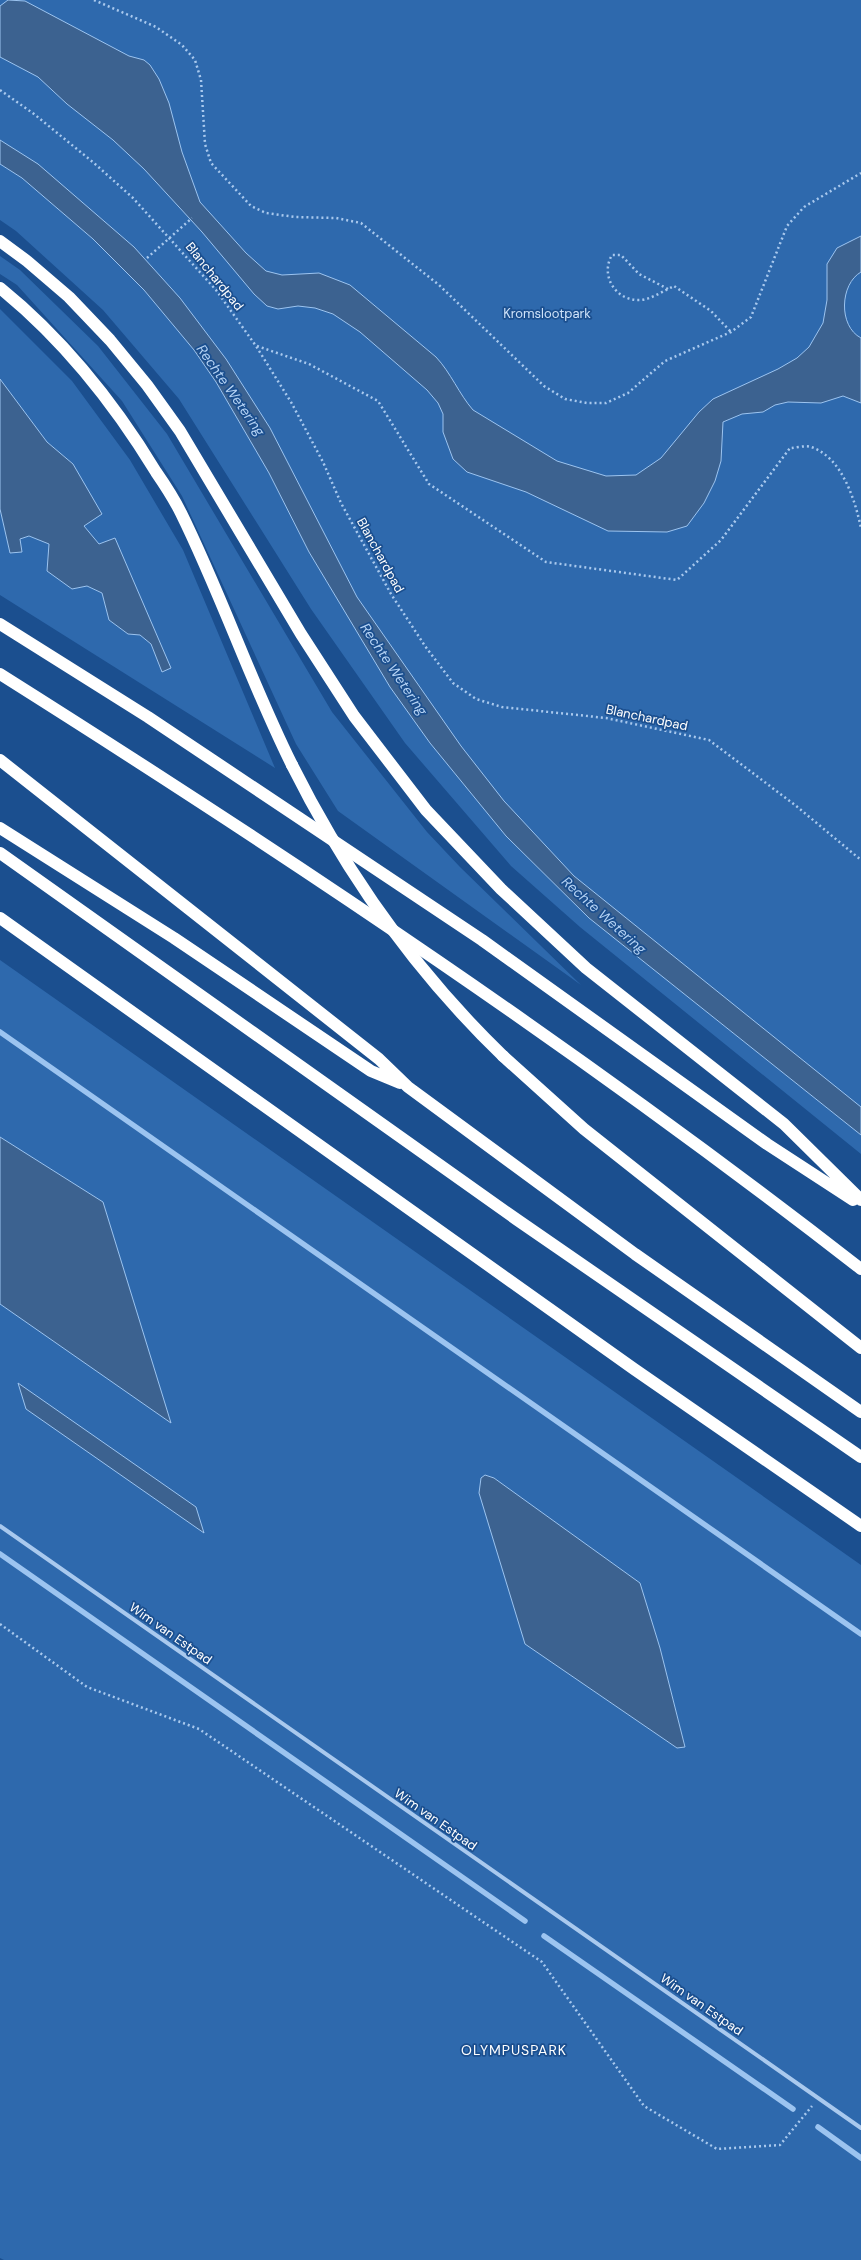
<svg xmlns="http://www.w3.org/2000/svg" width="861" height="2260" viewBox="0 0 861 2260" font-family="'DM Sans',sans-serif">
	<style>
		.green { fill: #2e69ad; fill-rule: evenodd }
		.water { fill: #3c6290; stroke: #9cc4f0 }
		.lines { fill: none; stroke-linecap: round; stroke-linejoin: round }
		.stream { stroke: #9cc4f0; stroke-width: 5.5 }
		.path { stroke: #a9c9ee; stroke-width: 2.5; stroke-dasharray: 2 3; stroke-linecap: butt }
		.minor { stroke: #a9c9ee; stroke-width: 4 }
		.motorway { stroke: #fff; stroke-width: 12 }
		.motorway-bridge { stroke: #fff; stroke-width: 12 }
		.labels { text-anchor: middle; stroke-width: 3.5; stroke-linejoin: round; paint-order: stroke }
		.street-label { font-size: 13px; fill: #fff; stroke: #1b4f8f }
		.park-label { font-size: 13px; fill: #cfe3fa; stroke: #1b4f8f }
		.water-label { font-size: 14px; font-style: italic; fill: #b5d3f5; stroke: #1b4f8f }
		.neighbourhood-label { font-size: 14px; letter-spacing: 1px; fill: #fff; stroke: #1b4f8f }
	</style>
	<rect width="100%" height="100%" fill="#1b4f8f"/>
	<path class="green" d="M0,0H861V1123L538,859L419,715L224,371L118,244L0,155Z
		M0,164L22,178L93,239L144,290L194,350L216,382L269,473L309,552L386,679L430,743L506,836L589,918L861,1135V1154L580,927L511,866L405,743L311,609L179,399L103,310L16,231L0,220Z
		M0,256L20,270L98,346L167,434L332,712L427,832L460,867L581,985L338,811L296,744L182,496L122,401L17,285L0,274Z
		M0,309L72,381L130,460L183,550L275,768L0,595V509L10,553C25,531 27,535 49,544L71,589L87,586L102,593L109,620L128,634L140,635L151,644L162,672L115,538L99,544L84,526L73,464L47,442L0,379Z
		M0,960L861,1565V2260H4L0,2258V1304L170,1422L103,1202L0,1137ZM485,1475L494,1478L640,1583L660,1648L685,1747L677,1748L525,1644Z"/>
	<path class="water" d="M8,0L25,1L129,56L144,60L150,65L159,79L169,103L182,152L200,202L246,253L266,271L282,275L319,273L350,285L436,357C451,373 459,394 473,410L557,461L606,476L636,475L661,458L699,412L713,399L778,369L797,358L809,347L823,323L827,300V264L837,248L861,236V272C840,284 838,326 861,338V403L843,396L821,403L788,402L775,405L763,412L742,414L723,422L721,461L715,481L704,503L687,526L667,532L608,531L526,492L467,472L453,459L443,432V414L438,403L427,390L360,332L333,314L315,308L298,306L278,309L267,306L254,294L202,232L144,169L113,140L67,104L38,77L0,57V6Z
		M0,140L38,164L134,247L180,298L226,359L270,428L357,597L461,746L504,801L574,876L861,1107V1135L589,918L506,836L430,743L390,687L309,552L269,473L216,382L194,350L144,290L93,239L22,178L0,164Z
		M0,379L47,442L73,464L102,514L84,526L99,544L115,538L171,668L162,672L151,644L140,635L128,634L109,620L102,593L87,586L72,589L47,571L49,544L29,536L20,539L22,552L10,553L0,509Z
		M0,1137L103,1202L171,1423L0,1304Z
		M18,1383L196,1507L204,1533L26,1409Z
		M485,1475L494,1478L640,1583L660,1648L685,1747L677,1748L525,1644L479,1493L481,1478Z"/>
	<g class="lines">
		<path class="stream" d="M0,1032L861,1634
			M0,1554L525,1921
			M544,1936L793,2109
			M818,2127L861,2158"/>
		<path class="path" d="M94,0L156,27L182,45L195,60L201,80L205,144L211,163L251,206L266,213L295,217L336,218L361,223L439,285L544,386L565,399L587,403H606L628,393L665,361L731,332L751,317L787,226L804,207L861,173
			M0,90L34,114L94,163L133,198L216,290L256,346L291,402L323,462L341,503L391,594L425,646L453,683L476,699L502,707L606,718L709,740L795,805L861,860
			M147,258L192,218
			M668,289L639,274L621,255H612C600,275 615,301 640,300C650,300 665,290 674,286L711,311L731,332
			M257,346L309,364L378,401L429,484L546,562L677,580L721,540L790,448C796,448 805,445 811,447C842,457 855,500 861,528
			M0,1624L87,1687L199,1729L542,1962L644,2106L717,2149L780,2145L812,2106"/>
		<path class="minor" d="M0,1526L861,2128"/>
		<path class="motorway" d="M0,241L27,261L69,297L110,340L147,385L180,431L301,634L354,716L426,810L501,889L586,968L784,1124L861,1200
			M0,288C63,339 114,403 156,472C165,485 174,499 181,513C222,596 251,683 292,765
			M0,624L148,717L482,940L767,1144L853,1200
			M0,674C295,860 586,1055 861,1269
			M0,760L379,1059L408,1087L635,1254L861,1412
			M0,828L174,938L371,1071L400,1083
			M0,853L516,1219L861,1457
			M0,918L634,1369L861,1526
			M503,1056L584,1129L861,1348"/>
		<path class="motorway-bridge" d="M292,765C346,873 416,972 503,1056"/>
	</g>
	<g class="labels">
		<g class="street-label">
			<text transform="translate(215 276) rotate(51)" y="5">Blanchardpad</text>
			<text transform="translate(381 555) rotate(61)" y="5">Blanchardpad</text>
			<text transform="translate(647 717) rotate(12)" y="5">Blanchardpad</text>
			<text transform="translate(171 1633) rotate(35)" y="5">Wim van Estpad</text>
			<text transform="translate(436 1819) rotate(35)" y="5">Wim van Estpad</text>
			<text transform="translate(702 2004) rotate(35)" y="5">Wim van Estpad</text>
		</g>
		<g class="park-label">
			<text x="547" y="318">Kromslootpark</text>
		</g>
		<g class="water-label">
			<text transform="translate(231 390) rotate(55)" y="5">Rechte Wetering</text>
			<text transform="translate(394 669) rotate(56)" y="5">Rechte Wetering</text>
			<text transform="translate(604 915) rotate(42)" y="5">Rechte Wetering</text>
		</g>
		<g class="neighbourhood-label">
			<text x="514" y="2055">OLYMPUSPARK</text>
		</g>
	</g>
</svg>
